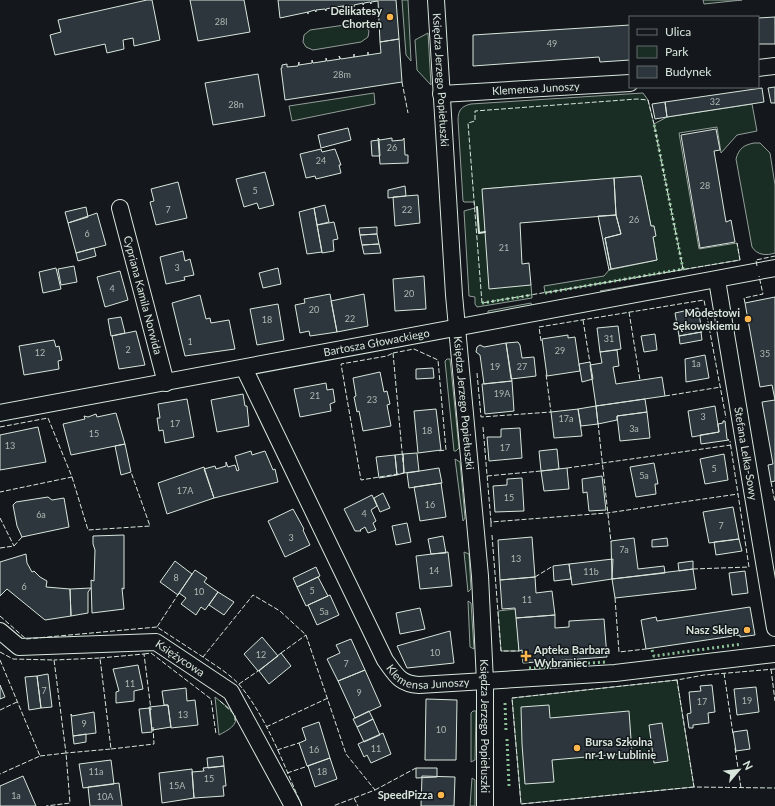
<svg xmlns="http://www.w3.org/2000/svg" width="775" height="806" viewBox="0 0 775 806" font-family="Lato,sans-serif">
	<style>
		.green { fill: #1a2d24; stroke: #939e99 }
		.building { fill: #2c363c; stroke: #d8e6dc }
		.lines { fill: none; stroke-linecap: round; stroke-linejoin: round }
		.minor-casing { stroke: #d8e6dc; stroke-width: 18 }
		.minor { stroke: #14181c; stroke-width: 16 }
		.hedge { stroke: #8ac095; stroke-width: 3; stroke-dasharray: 2 3; stroke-linecap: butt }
		.fence { stroke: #d8e6dc; stroke-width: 1; stroke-dasharray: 5 2; stroke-linecap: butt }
		.wall { stroke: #d8e6dc; stroke-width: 2 }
		.poi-dot { fill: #ffb74d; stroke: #14181c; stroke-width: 1.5 }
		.labels { text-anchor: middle; stroke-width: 3; stroke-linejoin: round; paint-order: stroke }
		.number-label { font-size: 9px; fill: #adbab4 }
		.poi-label { font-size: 11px; font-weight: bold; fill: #d8e6dc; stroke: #14181c; text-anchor: end }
		.street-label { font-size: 11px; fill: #d8e6dc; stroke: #14181c }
	</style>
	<rect width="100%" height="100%" fill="#14181c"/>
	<path class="green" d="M402,0H408L411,61L406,55Z
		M703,0H742L704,4Z
		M359,23L364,24L369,31L368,37L361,42L313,50L306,47L303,42L304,35L310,30Z
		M428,33L431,85L417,70L415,40Z
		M374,93L375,104L292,121L289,106Z
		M643,93L648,100L654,124L667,117L752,104L757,131L737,135L721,153L717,127L679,133L699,249L737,243L740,260L545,293L544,286L604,276L609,270L657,260L653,237L655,231L654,226H651L641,176L483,189L531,285L532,298L477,307L475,304V297L469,296L464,211L475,208L474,202H464L463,201L458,120C458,110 462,106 471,104Z
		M754,143H760L770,153L775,185V253C766,256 757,255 752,247L736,159C739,148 744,145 754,143Z
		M670,279L669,281L604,293L600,291Z
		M531,303L532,306L488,315V311Z
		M447,359H450L459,448L456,451H454L445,361Z
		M455,459L460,462L465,518L463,521Z
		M464,552L469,554L471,589L468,592Z
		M468,601L471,603L474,649L470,647Z
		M516,609L519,651H501L498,611Z
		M677,680L694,787L521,804L512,698Z
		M215,697L236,714C238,726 228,730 219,735Z
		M473,711H476L475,760L471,762V713Z
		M472,778L475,780V806H470Z"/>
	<path class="building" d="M147,0H152L160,40L134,46L133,38L123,40L124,49L107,53L105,44L55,55L50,35L61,32L58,20Z
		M190,0H244L250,32L198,41Z
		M278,0H396L399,39L380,42L378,1L371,2V4L370,2L364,3L363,5V3L354,5V7L353,5L343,6V8V6L336,7V9L335,7L326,9V11L325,9L316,10V12L315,10L308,12V14V12L280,18Z
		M775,17V44H758V18Z
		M630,25V60L600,62L599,57L473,66V35Z
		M399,39L402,82L285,100L281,68H282V65L287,64V67L298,66L299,62V65L312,63V60L313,63L326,61V58L327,61L340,59L339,56L341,59L354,57V54V57L368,55V52V55L381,53L380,42Z
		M258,74L265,116L213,125L205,83Z
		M775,87V103H771L768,88Z
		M762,88L764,102L667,117L665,102Z
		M665,102L667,117L655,119L652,104Z
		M348,128L351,140L321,148L318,135Z
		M716,129L720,150L714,151L726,222L731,220L735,242L700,248L681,135Z
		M378,138L380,140L392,138V141L403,140L404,138L405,155H408V163L380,164Z
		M379,140L380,156H372L371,141Z
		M321,149L322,152L335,149L341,165H339L341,173L316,179L315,176L306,178L300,154Z
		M265,172L274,205L259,209L257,203L244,207L236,179Z
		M641,176L651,226H654L656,236L653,237L657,260L611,269L605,238L621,234L616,215L614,178Z
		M614,178L616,215L520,223L522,264L529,263L531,285L489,289L482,189Z
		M178,182L187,218L156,225L150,202L154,201L151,189Z
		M405,186L406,196L388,198V190Z
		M418,195L420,223L395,226L393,197Z
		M325,205L329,222L317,225L314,208Z
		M86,207L88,217L68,223L65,212Z
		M314,208L322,252L307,254L299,212Z
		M97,213L106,245L76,253L68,223Z
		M616,215L621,234L605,238L611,269L609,270L598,216Z
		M334,222L338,239L333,240L334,251L322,253L317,225Z
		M377,227V234L360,235L359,228Z
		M377,234L379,244L362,245L360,235Z
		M379,244L381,253L364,254L362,245Z
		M94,248L96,256L78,261L76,253Z
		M183,251L185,261L190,259L194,275L184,277L185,280L166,284L160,257Z
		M74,266L77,282L61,285L58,269Z
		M56,268L61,289L43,293L39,272Z
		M278,268L281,284L263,288L259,273Z
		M120,271L128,300L105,307L97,277Z
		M424,276L426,309L395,311L393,279Z
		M330,294L337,332L310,336L309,331L300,333L295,305L305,303L304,299Z
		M364,294L368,326L337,332L331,301Z
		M200,295L206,319L210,318L211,323L229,320L235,349L185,356L172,303Z
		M775,297V400L772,385L760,387L745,303Z
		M278,304L284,340L257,345L250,309Z
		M698,308L702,332L679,336L675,313Z
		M121,317L125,333L111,336L108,319Z
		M618,326L621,349L600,352L597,328Z
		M136,331L145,365L119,369L112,336Z
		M701,332L702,340L680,344L679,336Z
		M655,334L657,350L644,352L641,336Z
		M568,335V338L575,337L580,371L547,376L542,339Z
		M54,340L56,347L59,346L62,360L58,361L59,369L24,375L19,346Z
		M518,342L520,345L522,358L534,357L536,376L511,379L506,343Z
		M506,343L512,381L484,384L480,355L476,352L477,347L480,345L484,347Z
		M617,350L619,366L613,367L616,384L662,377L665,396L596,406L590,365L602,363L600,352Z
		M705,355L709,378L686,382L685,359Z
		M590,362L593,379L582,382L579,364Z
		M433,368L434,378L416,379V369Z
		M380,372L384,392L387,391L390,404L387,405L391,426L363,431L359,411L357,412L354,397L356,396L353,378Z
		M512,381L514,411L485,414L482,384Z
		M326,383L327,390L333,389L335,402L330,404L331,411L300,417L294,389Z
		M243,394L245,406H247L249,426L217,432L211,400Z
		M187,399L194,437L165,443L163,430L159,431L157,418H160L158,404Z
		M645,399L647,412L617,416V420L598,424L596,406Z
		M775,400V481L771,482L768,465L773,464L762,402Z
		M596,406L598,424L581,426L578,409Z
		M715,406L719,432L692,437L688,411Z
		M436,409L441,450L418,453L414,411Z
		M578,409L582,436L554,438L551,412Z
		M647,412L650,438L620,441L617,416Z
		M116,413L125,444L71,455L63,424L85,419L84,416L88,417L96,414L97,417Z
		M723,421H725L727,439L729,440L701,444L700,435L719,432L718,424L723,423Z
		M38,427L46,462L0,470V435Z
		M520,428L522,458L489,461L487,437H501V429Z
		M125,444L131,472L121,475L115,446Z
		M557,449L559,469L541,471L539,451Z
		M251,451L252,455L265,451L273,470L275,469L278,482L214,498L204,469L215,466L216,469L226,466V462L228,467L235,465L237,471L239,470L235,456Z
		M417,453L419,471L404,473L403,454Z
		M403,454L404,473L397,475L395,455Z
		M724,454L728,480L705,484L700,459Z
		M395,455L397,475L379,478L376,457Z
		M654,463L658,484H655L656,494L636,497L630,467Z
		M204,467L214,498L167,514L158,483Z
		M439,468L442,483L409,488L407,473Z
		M567,468L569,489L544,491L541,471Z
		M602,476L606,510L589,511L587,492L583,493L582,479Z
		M522,478L524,511L495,512L493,486L507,485V479Z
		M441,483L446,517L420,521L414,487Z
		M383,493L390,508L380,512L374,498Z
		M372,495L377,506L371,510L376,521L373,523L376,530L368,533L365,527L360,530L361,531H355L344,509Z
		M48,497L52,500L64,498L69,527L22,537L17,526L13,505L16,502Z
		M733,507L739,539L709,543L703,512Z
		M293,509L304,529L303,530L310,545L285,557L268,521Z
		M407,523L411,542L396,545L392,526Z
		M124,535V589L122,588L124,609L92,613L91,580L94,581L95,550L93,544V536Z
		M443,536L446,553L431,554L428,539Z
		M532,537L535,577L500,580L498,540Z
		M634,538L638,569L664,566L665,573L612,579L611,541Z
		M667,538L668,546L652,547V540Z
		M739,539L742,551L716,555L714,542Z
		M448,552L452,586L420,589L416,556Z
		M26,554L27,563L32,572L34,571L40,577L47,581L46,587L70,589L71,616L45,620L7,589L0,596V562Z
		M613,559L612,579L572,585L569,564Z
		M175,561L192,574L178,595L160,582Z
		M693,561V569L679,571L678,563Z
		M569,564L571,579L554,581L553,566Z
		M316,567L320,576L297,587L293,578Z
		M693,569L696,589L615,598L612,579Z
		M195,570L207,578L204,582L218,592L205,610L201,607L196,615L181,604L186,598L179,593Z
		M745,571L748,593L732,595L729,573Z
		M318,577L328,596L306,606L297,587Z
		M535,577L536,593L552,591L555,615L516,618L515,608L502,609L500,580Z
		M91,588L88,592V613L71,616L70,589Z
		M218,592L234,602L224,615L209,605Z
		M330,595L339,615L317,625L308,605Z
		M750,607L755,635L740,637V635L646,649L641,620L656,617L657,621Z
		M420,608L425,629L400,634L396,613Z
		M555,615V628L569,627V621L604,619L607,657L523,663L522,650L519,651L516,618Z
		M450,631L454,663L407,668L397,646Z
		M262,637L278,656L258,671L244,654Z
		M351,639L365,670L338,681L327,659L340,653L336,645Z
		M281,653L291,666L269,684L259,671Z
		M138,665L143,689L134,691V701L116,703V692L119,691L113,669Z
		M365,670L381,706L355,718L338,681Z
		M48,674L52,707L41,708L37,676Z
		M37,676L41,708L29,710L25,677Z
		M0,685L5,697L0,699Z
		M712,685L715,712L708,713L709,723L693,725V728H689L687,714L691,713L689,692L701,691L700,686Z
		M756,687L759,712L737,715L734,689Z
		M186,688L187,701L195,700L198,725L171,728L168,705H164L162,691Z
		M426,699L457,700L456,760H425Z
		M168,705L171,727L152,730L149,707Z
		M549,705L550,718L629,711L632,753L552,760L554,782L525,784L522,744L521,707Z
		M150,708L152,732L142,733L139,709Z
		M369,711L373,719L357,727L353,719Z
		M94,712L96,733L73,736L71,714L72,716Z
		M373,719L380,735L364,742L357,727Z
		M319,722L330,758L307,766L299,743L306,740L302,728Z
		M662,723L668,761L654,763L649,725Z
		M747,730L750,749L736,751L733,732Z
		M383,733L391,754L371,763L367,755L364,757L358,744Z
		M86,734V742L74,744L73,736Z
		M223,756L224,766L208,768L207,758Z
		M330,758L337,779L315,787L308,766Z
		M111,760L114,784L83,788L79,764Z
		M224,766L226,786H223L224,796L194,798L192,772L204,771L203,768Z
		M416,768H437V777L416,778Z
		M192,769L194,798L162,803L159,773Z
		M23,776L36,806H0V786Z
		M422,776L455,777L454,806H421Z
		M119,783L122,806H90L88,787Z"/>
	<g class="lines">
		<defs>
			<g id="minor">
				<path id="s1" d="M436,0L454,295L480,576L485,682V806"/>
				<path d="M758,68L775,66"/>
				<path id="s2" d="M441,94L630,83"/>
				<path id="s3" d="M120,208L166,383"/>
				<path id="s4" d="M717,280L775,628"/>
				<path id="s5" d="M244,368L385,660C396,675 400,684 419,685L615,673L775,654"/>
				<path id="s6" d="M0,413L775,268"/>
				<path id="s7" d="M0,631L19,647L156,642L231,692L293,806"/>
			</g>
		</defs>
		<use href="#minor" class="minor-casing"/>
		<use href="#minor" class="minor"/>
		<path class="hedge" d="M545,293L683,269L654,124
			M482,303L532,295
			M652,650L654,656L742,644
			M573,664L606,662
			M529,668L562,666
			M505,703L506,731
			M507,739L509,786"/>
		<path class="fence" d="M402,82L408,113
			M757,266L756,260L775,256
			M683,269L654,124L648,100L637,99L475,111V121L468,123L482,303L740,260L737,243
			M745,303L744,298L763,294L759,276
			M629,312L640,380
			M583,320L590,363
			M541,341L539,327L704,300L726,418
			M393,353L404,473L361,480L341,364L387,356Z
			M393,353L414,349L438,360L446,450L438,451
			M477,373L481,417L551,412L546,374
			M665,396L721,387
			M598,423L611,542
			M0,427L48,418L72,477L0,492
			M483,427L491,522L607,513L738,494
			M567,468L731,445
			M487,476L541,471
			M72,477L88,530L150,526L131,472
			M771,482L775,502
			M0,518L14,546
			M491,522V527
			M492,535L501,651H519
			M0,548L14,546L22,537
			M693,569L749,567L730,441
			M535,577L553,566
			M179,593L157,627L203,657
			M615,598L619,652L646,649
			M0,616L26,639L157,627
			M0,652L13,659L54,660L66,753L111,749L100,658L54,660
			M281,653L306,635
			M144,654L151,653L211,699L216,734
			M100,658L144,654L151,710
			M0,660L40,756L0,774
			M771,669L775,701
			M775,669L704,675L677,680L694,787L775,788
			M724,673L733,734
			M677,680L512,698L521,804L694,787
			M239,684L258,671
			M220,701L235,715V722
			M0,710L17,702
			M266,727L328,698
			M735,748L741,788
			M111,749L154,744L153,727
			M277,750L299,743
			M40,756L66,753L70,803L46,806
			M287,773L308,766
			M375,790L416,768
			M354,798L358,806
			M302,806C284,766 269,722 242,688C232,675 216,666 203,657L253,595L280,611L306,635L346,754L375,790L333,806"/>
		<path class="wall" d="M477,207L479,233L485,232"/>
	</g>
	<g class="poi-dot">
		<circle cx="390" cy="17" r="4"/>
		<circle cx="748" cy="319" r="4"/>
		<circle cx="747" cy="630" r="4"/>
		<path d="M524 650h4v4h4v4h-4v4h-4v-4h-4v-4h4z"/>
		<circle cx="577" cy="748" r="4"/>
		<circle cx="441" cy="795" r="4"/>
	</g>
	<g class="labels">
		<g class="number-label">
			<text x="221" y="25">28l</text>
			<text x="552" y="47">49</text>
			<text x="342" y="78">28m</text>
			<text x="715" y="105">32</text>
			<text x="236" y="108">28n</text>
			<text x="392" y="151">26</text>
			<text x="321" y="164">24</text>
			<text x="705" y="189">28</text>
			<text x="255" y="194">5</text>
			<text x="168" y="213">7</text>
			<text x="407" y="213">22</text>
			<text x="634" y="223">26</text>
			<text x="87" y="237">6</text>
			<text x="504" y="251">21</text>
			<text x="177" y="271">3</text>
			<text x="112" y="292">4</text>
			<text x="409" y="297">20</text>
			<text x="314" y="313">20</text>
			<text x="350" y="322">22</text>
			<text x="267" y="323">18</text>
			<text x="609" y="342">31</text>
			<text x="190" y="345">1</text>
			<text x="128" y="353">2</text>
			<text x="560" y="354">29</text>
			<text x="40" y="356">12</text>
			<text x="765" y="357">35</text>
			<text x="696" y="367">1a</text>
			<text x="495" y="370">19</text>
			<text x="522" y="370">27</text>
			<text x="502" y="397">19A</text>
			<text x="315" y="399">21</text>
			<text x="372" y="403">23</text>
			<text x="703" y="420">3</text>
			<text x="566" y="422">17a</text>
			<text x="175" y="427">17</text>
			<text x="634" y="432">3a</text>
			<text x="427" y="434">18</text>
			<text x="94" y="437">15</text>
			<text x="10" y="449">13</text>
			<text x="505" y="451">17</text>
			<text x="714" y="472">5</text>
			<text x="644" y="479">5a</text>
			<text x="185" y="494">17A</text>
			<text x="509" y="501">15</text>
			<text x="430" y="508">16</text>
			<text x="364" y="517">4</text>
			<text x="41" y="518">6a</text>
			<text x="721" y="529">7</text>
			<text x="291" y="541">3</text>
			<text x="624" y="553">7a</text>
			<text x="516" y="562">13</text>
			<text x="434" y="574">14</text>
			<text x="591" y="575">11b</text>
			<text x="176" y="581">8</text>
			<text x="24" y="590">6</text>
			<text x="312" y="594">5</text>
			<text x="199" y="595">10</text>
			<text x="527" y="603">11</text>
			<text x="324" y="615">5a</text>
			<text x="435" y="656">10</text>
			<text x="261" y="658">12</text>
			<text x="346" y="667">7</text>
			<text x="130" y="687">11</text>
			<text x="44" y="694">7</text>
			<text x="359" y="696">9</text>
			<text x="747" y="704">19</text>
			<text x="702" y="705">17</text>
			<text x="183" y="718">13</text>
			<text x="84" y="727">9</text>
			<text x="441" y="733">10</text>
			<text x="376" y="752">11</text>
			<text x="314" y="753">16</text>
			<text x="96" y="775">11a</text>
			<text x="322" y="775">18</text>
			<text x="209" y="782">15</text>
			<text x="177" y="789">15A</text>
			<text x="16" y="799">1a</text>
			<text x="105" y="800">10A</text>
		</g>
		<g class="poi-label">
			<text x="382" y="15">Delikatesy<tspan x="382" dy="13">Chorten</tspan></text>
			<text x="740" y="317">Modestowi<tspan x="740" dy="13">Sękowskiemu</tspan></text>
			<text x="739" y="634">Nasz Sklep</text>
			<text x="534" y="654" text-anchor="start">Apteka Barbara<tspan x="534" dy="13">Wybraniec</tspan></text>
			<text x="585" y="746" text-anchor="start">Bursa Szkolna<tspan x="585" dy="13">nr 1 w Lublinie</tspan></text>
			<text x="433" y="799">SpeedPizza</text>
		</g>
		<g class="street-label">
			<text dy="4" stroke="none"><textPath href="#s1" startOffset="80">Księdza Jerzego Popiełuszki</textPath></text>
			<text dy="4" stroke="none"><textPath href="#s2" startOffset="95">Klemensa Junoszy</textPath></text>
			<text dy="4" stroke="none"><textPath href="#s3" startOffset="90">Cypriana Kamila Norwida</textPath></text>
			<text dy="4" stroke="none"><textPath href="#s6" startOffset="383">Bartosza Głowackiego</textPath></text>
			<text dy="4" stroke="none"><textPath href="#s1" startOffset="404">Księdza Jerzego Popiełuszki</textPath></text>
			<text dy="4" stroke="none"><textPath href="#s4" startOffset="176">Stefana Lelka-Sowy</textPath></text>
			<text dy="4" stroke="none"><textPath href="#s7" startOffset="191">Księżycowa</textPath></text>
			<text dy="4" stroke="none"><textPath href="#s5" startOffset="375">Klemensa Junoszy</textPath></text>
			<text dy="4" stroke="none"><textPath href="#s1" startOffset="728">Księdza Jerzego Popiełuszki</textPath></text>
		</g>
	</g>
	<rect x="629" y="16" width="130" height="72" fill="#14181c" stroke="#626a69"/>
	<rect x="637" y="29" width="20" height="6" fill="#14181c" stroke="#626a69"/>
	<text x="665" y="36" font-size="12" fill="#d8e6dc">Ulica</text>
	<rect x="637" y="46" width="20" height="12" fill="#1a2d24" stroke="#626a69"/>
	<text x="665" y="56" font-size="12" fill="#d8e6dc">Park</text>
	<rect x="637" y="66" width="20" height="12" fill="#2c363c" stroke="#626a69"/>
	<text x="665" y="76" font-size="12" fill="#d8e6dc">Budynek</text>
	<g transform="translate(739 770) rotate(62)" stroke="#14181c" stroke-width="3" paint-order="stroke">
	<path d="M0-3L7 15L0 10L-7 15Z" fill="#d8e6dc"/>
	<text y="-6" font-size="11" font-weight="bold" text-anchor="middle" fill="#d8e6dc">N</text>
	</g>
</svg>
